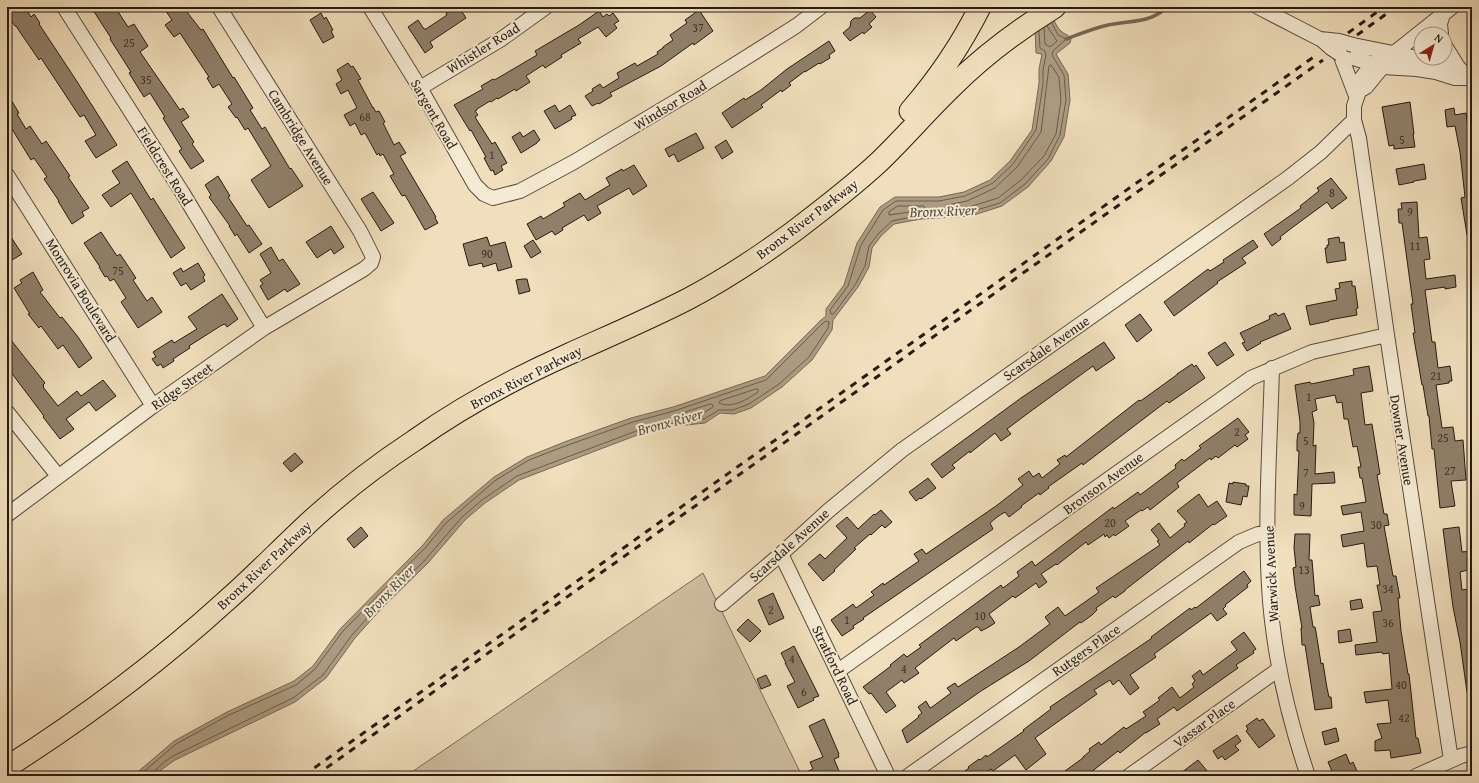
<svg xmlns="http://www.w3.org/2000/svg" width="1479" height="783" viewBox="0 0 1479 783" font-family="'Gentium Book Plus',serif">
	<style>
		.green { fill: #cebd9f; stroke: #7a6c58 }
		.water { fill: #ac9c82; stroke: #776855 }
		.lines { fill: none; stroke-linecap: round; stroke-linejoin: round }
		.shore { stroke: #6a5c4a; stroke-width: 1 }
		.stream { stroke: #776855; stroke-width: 3.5 }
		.building { fill: #90806a; stroke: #271b11 }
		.minor-casing { stroke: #594c3c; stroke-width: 16 }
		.highway-casing { stroke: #271b11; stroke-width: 23 }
		.minor { stroke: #f5ead3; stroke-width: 14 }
		.highway { stroke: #f0debc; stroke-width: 21 }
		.rail { stroke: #271b11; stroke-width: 3; stroke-dasharray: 7 7; stroke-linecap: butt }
		.minor-bridge-casing { stroke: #594c3c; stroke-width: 16; stroke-linecap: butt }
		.minor-bridge { stroke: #f5ead3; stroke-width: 14 }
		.labels { text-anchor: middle; stroke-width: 4; stroke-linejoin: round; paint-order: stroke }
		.number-label { font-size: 12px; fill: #413427 }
		.street-label { font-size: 14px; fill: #271b11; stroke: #f5ead3 }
		.water-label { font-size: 15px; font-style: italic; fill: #5c4f3e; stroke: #f5ead3 }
	</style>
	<rect width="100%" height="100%" fill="#f0debc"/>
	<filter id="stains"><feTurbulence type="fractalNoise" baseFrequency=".005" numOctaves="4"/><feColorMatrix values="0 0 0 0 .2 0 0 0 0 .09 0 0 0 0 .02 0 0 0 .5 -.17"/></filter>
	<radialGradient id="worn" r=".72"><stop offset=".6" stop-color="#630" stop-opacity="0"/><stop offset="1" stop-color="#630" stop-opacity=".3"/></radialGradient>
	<path class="green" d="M703,573L802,776H406Z"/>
	<path class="water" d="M1029,7H1049C1052,14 1055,26 1061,31C1064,34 1068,34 1071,39L1070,43L1056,54L1068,74L1070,100L1064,137L1051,161L1028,187L1002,206L971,216L921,219L894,224L881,236L872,248L869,267L858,287L833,320L832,330L812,360L782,387L751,408L734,414L720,413L705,423L667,427L640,434L519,480L485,503L465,520L428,563L382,608L355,638L326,678L295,702L175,760L161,770L156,776H133L174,741L227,712L294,681L313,666L340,629L423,545L443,520L494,477L527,457L567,441L631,418L673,407L765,376L820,321L826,316V309L844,285L857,243L880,207L895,197H939L964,192L990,180L1010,161L1032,130L1039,83V69L1042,54L1036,53L1035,27Z"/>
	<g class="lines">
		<path class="shore" d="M1044,28L1045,44L1050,47L1057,41L1047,26
			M1039,31L1040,48L1045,51L1046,55L1043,70V84L1036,130L1013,164L993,183L965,196L939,201H896L883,210L861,245L848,286L830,310L831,314H833L835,312L855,285L865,266L869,246L879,233L892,221L921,215L970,212L1000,203L1025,184L1048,159L1060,135L1066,100L1064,75L1052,55L1053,51L1066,39L1058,35L1052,23
			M1051,65L1059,77L1061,100L1056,134L1044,156L1021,180L998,198L969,207L946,208L945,206L947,205L967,201L995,188L1017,167L1041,132L1049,66Z
			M898,206H924L925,208L924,210L889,215V212Z
			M756,389H758V392C748,399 732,409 719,403L720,401Z
			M711,404L713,405V407L702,414L687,416L685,415L686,412Z
			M139,776L176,744L229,715L296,685L315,669L343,631L426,547L446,523L496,480L529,460L568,445L633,422L674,411L766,380L822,324L826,321L829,322L828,328L809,357L779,384L749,404L733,410H719L704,419L667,424L639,430L517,476L482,500L462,517L425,560L379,605L352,635L323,675L293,698L173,756C166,761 155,767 153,776"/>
		<path class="stream" d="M1066,39C1080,34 1094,28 1108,25C1129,20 1150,24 1167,7"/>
	</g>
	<path class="building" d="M11,7H25L31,17L34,14L40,23L39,24L76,80L117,145L96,158L85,141L96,135L84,115L80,117L41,58L39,60L22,35L16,26H15L7,15V10Z
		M91,7H115L128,27L134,24L148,46L140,52L180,110L183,108L189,117L181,122L194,142L192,144L204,161L191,169L179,151L182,149L163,118L165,117L150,93L144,97L129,73L131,72L110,39L111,38Z
		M163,7H183L201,30L203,29L233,78L234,77L253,108L250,110L262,129L265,127L290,169L291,168L303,186L269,208L251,180L271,166L248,128L245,130L237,117L236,118L228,107L232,104L219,84L213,88L207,78L209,77L180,33L174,37L165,25L172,20Z
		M454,7H459L466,18L430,42L433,47L425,53L408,27L418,20L424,29H426L447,15L446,13Z
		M699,10L713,31L694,45L693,43L661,66L610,93L612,96L599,104L598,103L592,106L585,96L593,91L592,89L600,84L603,88L619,78L617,73L635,63L637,66L658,54L657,52L663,48V47L673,40L670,35L687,23L685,20Z
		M870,10L876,17L869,24L872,27L864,34L863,32L850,41L843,33L850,27L851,21L854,18H860Z
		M599,11L603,17L607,14L609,16L613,13L619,21L614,24L617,28L606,37L598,27L578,39L581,43L561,55L562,57L545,68L543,65L526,76L530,82L516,91L515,89L498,99L497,98L491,102L490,101L477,109V110L475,111L478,115L475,117L492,144L495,142L507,163L501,166L503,170L495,175L493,170L491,171L484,158L486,157L471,130L470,131L454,105L483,89L481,86L493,79L494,80L498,78L537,55L535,51L579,25Z
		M321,13L324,19L326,17L333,30L331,31L334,37L323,43L310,20Z
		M829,41L835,51L829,55L830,58L820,64L819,63L805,72V71L789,83L791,85L782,92L781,90L761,105L763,107L732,128L722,113L744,98L745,100L761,90L787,69Z
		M348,63L351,67L353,66L361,79L358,80L373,108V107L376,112L379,111L385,122L383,123L394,145L399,142L406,153L400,156L436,217L435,218L438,223L425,230L405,195L402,196L390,176L394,174L383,154L380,156L379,153L377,155L365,133L361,135L355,123L350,126L344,115L357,108L348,90L341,94L336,84L342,80L337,70Z
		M7,93L19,113L17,114L26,129L30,126L42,144L46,141L70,176L68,177L89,208L82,212L84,216L72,224L58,201H59L44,179L47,177L34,158L31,160L7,121Z
		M1410,102L1414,134H1413L1415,147L1394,149V145L1389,146L1382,107Z
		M555,105L559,112L570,105L576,115L571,117L572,119L555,129L544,111Z
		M1454,108L1455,115L1466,113L1469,134H1472V234L1467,235L1461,198L1465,197L1460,152L1455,126L1447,127L1445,110Z
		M534,130L540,140L537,142V143L521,153L512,137L520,132L523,137Z
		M696,133L704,148L678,162L674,154L669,157L665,149Z
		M726,140L733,152L722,159L715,147Z
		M127,161L151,200L153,198L185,248L171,258L131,193L111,207L102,195L120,183L112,171Z
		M1424,164L1426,179L1414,181V182L1399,185L1396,169Z
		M634,165L647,186L633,195L629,188L597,206L601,213L588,221L584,215L562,228L563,230L555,235L552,231L536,240L527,224L541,216L543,219L565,206L563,203L580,193L585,200L610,185L606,178L622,169L623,171Z
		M218,176L230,196L228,197L247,226L249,225L262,244L249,253L237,234L235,236L229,226H230L209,197L211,195L205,185Z
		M1331,178L1347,198L1332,209L1327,202L1293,227L1280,237L1281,239L1272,246L1264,234L1301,208L1300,206L1319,191L1317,188Z
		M373,192L394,223L381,231L361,199Z
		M1417,202L1419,238L1427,237L1430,259L1424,260L1426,279L1455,275L1456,287L1445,289V287L1425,290L1432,342H1435L1438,368L1450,366L1452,381H1449V383L1436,385L1442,428L1453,427L1455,441L1463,440L1466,480L1451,481L1455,506L1440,508L1434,449H1432L1429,416H1428L1423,385H1422L1413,333H1415L1411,304H1413L1402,223H1399L1398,209H1402L1401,203Z
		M331,226L344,247L334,254L331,249L317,258L306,242Z
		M7,231L22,254L7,263Z
		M101,232L117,256L120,254L136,278L133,280L147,301L152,297L162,312L138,328L121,302L126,298L114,279L110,281L107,276L105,277L99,267H100L84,243Z
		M487,237L490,246L505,242L512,267L498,271L496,263L483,267L482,263L469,266L463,244Z
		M1339,237L1340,243L1344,242L1346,260L1327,263L1325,248H1327V245H1329L1328,239Z
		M533,240L541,252L531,258L524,246Z
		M1253,240L1258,247L1242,258L1246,263L1217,282L1218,283L1174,316L1164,302L1208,269L1210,271L1224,262L1223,260Z
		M271,247L279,261L283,259L300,284L287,292L285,289L268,300L260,286L263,284L260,280L271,273L260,254Z
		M198,263L205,275L203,277L205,281L191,290L186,283L181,286L173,273L181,268L183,272Z
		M33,272L43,290L40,292L60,318L62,317L78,337L92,358L79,368L63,345L58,349L41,326L39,328L28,314H30L14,288L22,283L20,280Z
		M523,279H527L530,291L519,294L516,280Z
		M1352,281V286H1355L1358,308L1356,309L1357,315L1329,320V321L1310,325L1306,306L1337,300L1335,289L1340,288L1339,283Z
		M222,294L238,319L227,327L225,324L222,325L189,346L190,348L173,359L174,361L163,368L161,364L157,366L152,359L156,357L153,352L172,340L174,343L197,329L188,317Z
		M1276,313L1278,316L1284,313L1291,329L1260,342L1261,343L1247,351L1242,343L1245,342L1240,333L1270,319L1269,316Z
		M1140,314L1152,330L1137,342L1125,325Z
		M7,335L45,383L43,385L44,386L43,387L58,406L77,391L81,396L103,380L116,396L96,411L89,402L66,419L74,429L60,439L43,417L44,416L7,367Z
		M1104,342L1115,358L1096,371L1093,366L1031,411L1007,429L1011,434L1001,441L995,433L970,453V451L952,465L955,468L942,478L931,464L1021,398Z
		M1225,342L1234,355L1217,366L1208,353Z
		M1192,364L1194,367L1196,365L1205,378L1169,403L1167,401L1083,465L1082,463L1048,487L1049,488L1040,495L1039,493L1021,506L1022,507L1009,517L1005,512L997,517L990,523L993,529L863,618L864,619L853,626L854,628L842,636L831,620L853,604L856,608L874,595L871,592L883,583L884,585L919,561L914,554L922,549L926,554L996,506L1023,485L1018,479L1029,471L1033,477L1039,473L1042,478L1060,464L1057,460L1065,455L1066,457L1139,400L1140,401L1142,400L1178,374H1177Z
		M1369,366L1373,391L1361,393L1365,425L1372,424L1380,474L1377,475L1384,514H1387L1389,525L1384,526L1393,576H1396L1400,598H1398L1401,631L1408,674H1409L1416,738H1418L1421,753L1391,758L1390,750L1375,751V741L1382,738L1377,724L1391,723L1388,700L1366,703L1364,692L1392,689L1389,653L1383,654L1382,652L1356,655L1355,645L1377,642L1373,612L1382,611L1377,585H1380L1377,566L1367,567L1364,543L1343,547L1341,535L1364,531L1361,512L1343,515L1341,506L1366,502L1362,478H1360L1358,467H1361L1357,446L1353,447L1348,419H1344L1342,402L1337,403L1335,395L1315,399L1317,410L1312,412L1314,423L1313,446L1316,445L1315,474L1334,472L1335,483L1312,484L1311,516L1294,515V494L1297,495L1299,451H1297V441L1298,433H1300V422L1295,385L1310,382L1311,384L1354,375L1353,369Z
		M1238,418L1249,432L1245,435L1248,439L1237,447L1235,445L1218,458L1216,456L1211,460L1210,458L1177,483L1179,487L1150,510L1148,507L1142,511L1141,510L1125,521L1129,526L1115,536L1114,534L1109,538L1107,535L1105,537L1104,534L1088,545L1086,542L1057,565L1056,564L1041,574L1047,582L1039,588L1036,583L1015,598L1013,596L989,614L995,623L987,628L981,631L978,627H976L956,641L954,638L915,668L919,673L904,683L902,680L886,692L896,706L886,713L871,693L869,694L863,687L891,666L890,665L904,654L907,657L921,647L919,645L1001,585L1003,588L1019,576L1017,572L1032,561L1035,566L1113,507L1114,509L1138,492L1140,495L1176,468L1175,465L1182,459L1184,461L1201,448L1199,446Z
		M295,453L303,462L291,472L283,463Z
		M928,478L936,488L921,499L920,498L916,501L909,492Z
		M1233,482L1246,484V486H1249L1247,497L1243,496L1241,505L1226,502L1229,483L1233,484Z
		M1199,494L1208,507L1217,501L1227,516L1214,525L1213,524L1189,543L1188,541L1125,590V591L1115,598L1113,596L1096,608L1097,610L1092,615L1081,623L1080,622L1029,661L981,691L907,743L902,730L919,717L918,716L922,713L918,707L926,701L930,708L932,707L951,693L947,688L955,683L958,687L1019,647L1050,624L1045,617L1058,607L1065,616L1099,592L1096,588L1160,545L1157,541L1159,540L1151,530L1159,523L1170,538L1185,526L1184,524L1187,522L1177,511Z
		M881,510L892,522L885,528L882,525L871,535L870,534L854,548L856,549L834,570L835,571L823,581L808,564L820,554L825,559L847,538L836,526L847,517L858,529L874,514L875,515Z
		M361,527L368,536L354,548L347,539Z
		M1459,527L1462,552L1472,551V562H1467L1468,570L1460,572L1462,590L1468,589L1472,620V691L1467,692L1460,642L1453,607L1443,529Z
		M1295,534H1310L1309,560H1312L1315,596L1318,595L1320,605L1310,607L1313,627H1315L1316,632L1320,657L1321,664L1323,663L1327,688L1329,697H1331L1332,708L1315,710L1305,645H1302L1301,628H1302L1295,586L1293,568L1296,567L1294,548Z
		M1244,571L1251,581L1247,585L1248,587L1225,605L1226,606L1223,609L1227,614L1217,621L1211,613L1154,654L1156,657L1130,675L1139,688L1130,695L1119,680L1113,685L1110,680L1094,690L1097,694L1035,738L1046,754L1026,770L1015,755L993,771L991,769L981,776H958L969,768L968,767L979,759L980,760L986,755L987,757L1024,731L1023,730L1051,709L1050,707L1152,638L1151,637L1190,608L1191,610L1195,607L1196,608Z
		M773,593L784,618L769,625L758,600Z
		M1361,599L1363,608L1351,610L1350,601Z
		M748,619L761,631L750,642L737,630Z
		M1350,629L1352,641L1339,643L1338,631Z
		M1244,632L1256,649L1253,651L1254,653L1236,665L1238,668L1177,711L1174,707L1157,719L1160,724L1146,733V732L1120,753L1118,751L1086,776H1058L1083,758V757L1090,751L1089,749L1099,742L1101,745L1124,727L1126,729L1146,716L1143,712L1160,700L1158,698L1172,687L1180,698L1194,687L1192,684L1195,681L1192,676L1200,670L1203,675L1237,650L1231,642Z
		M794,646L819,696L813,698L814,700L798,708L787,686L795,682L785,663H786L781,653Z
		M766,675L771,685L761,689L757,679Z
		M1257,718L1259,721L1263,719L1275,736L1259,748L1246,731L1248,729L1246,726Z
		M824,719L839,754H838L839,757L834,759L841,776H797L813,769L810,762L823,757L809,726Z
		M1336,728L1339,741L1325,745L1322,732Z
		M1237,735L1241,741L1235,746L1239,750L1225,760L1222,756L1218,759L1213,751Z
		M1346,754L1350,764L1353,762L1359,776H1334L1328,762Z
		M1198,760L1208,772L1203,776H1177Z"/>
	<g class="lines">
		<defs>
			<path id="minor" d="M64,7L182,192L264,328
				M370,7L420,88L475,185L484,194L493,198L520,191L574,162L693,91L796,26L821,7
				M1258,7L1320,39
				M1441,34L1440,24L1443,14
				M1353,45L1418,58L1437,61L1458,67L1468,78L1472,80
				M1445,46L1458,67
				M1340,54L1383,67L1417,69L1436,72L1455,78H1468
				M1340,54L1356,96
				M1393,54L1372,64L1360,80L1359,91L1354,106V120L1359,138L1387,335L1451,760
				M420,88L500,40L546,7
				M1359,91L1366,87L1393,54L1452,7
				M7,175L153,406
				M1272,368C1270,445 1264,524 1270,601C1275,660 1289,720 1308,776
				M7,412L58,476
				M7,515L153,406L264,328L364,269L371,263L373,257L360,231L219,7
				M781,554L888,776
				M722,604L781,554L828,511L902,450L1288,178L1321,152L1354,120
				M838,671L1251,378L1312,352L1387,335
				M908,776L1239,542L1258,534L1268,535
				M1129,776L1279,669
				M1416,776L1461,756L1472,753"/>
			<path id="highway" d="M910,111C938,79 961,45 980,7
				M7,767C84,718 159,662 226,601C257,574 286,543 316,516C347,488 380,463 415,440C463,406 515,378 569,354C609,336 649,319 688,299C724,280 759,257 793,232C822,210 852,187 879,162C904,138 927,111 952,87C983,56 1018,30 1055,7"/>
		</defs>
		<use href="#minor" class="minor-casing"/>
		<use href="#highway" class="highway-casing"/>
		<use href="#minor" class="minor"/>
		<use href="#highway" class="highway"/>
		<path class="rail" d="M1348,33L1384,7
			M1357,35L1396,7
			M303,776L1315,56
			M315,776L1323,60"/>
		<defs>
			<path id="minor-bridge" d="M1320,39L1339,41L1353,45
				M1321,39L1331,48L1340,54"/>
		</defs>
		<use href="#minor-bridge" class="minor-bridge-casing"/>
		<use href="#minor-bridge" class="minor-bridge"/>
	</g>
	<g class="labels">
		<g class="number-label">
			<text x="698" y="32">37</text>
			<text x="129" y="47">25</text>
			<text x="146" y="84">35</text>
			<text x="365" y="121">68</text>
			<text x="1402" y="144">5</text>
			<text x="492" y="159">1</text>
			<text x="1332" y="197">8</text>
			<text x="1410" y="216">9</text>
			<text x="1415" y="250">11</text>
			<text x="487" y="258">90</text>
			<text x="118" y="275">75</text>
			<text x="1436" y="380">21</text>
			<text x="1309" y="401">1</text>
			<text x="1237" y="436">2</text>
			<text x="1443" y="442">25</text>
			<text x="1306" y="445">5</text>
			<text x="1450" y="475">27</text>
			<text x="1306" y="477">7</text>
			<text x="1302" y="510">9</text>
			<text x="1110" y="527">20</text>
			<text x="1376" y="529">30</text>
			<text x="1304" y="574">13</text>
			<text x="1388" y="593">34</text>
			<text x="771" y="614">2</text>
			<text x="980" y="620">10</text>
			<text x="847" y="624">1</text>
			<text x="1388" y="627">36</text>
			<text x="792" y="663">4</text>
			<text x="904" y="673">4</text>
			<text x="1401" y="689">40</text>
			<text x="804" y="696">6</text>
			<text x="1404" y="722">42</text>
		</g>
		<g class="street-label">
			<text transform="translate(483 48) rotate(-32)" y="5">Whistler Road</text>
			<text transform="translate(670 105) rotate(-31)" y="5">Windsor Road</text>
			<text transform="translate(434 114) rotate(60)" y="5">Sargent Road</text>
			<text transform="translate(301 137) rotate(58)" y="5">Cambridge Avenue</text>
			<text transform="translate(165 166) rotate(58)" y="5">Fieldcrest Road</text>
			<text transform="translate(807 219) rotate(-37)" y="5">Bronx River Parkway</text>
			<text transform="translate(81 290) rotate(58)" y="5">Monrovia Boulevard</text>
			<text transform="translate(1046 348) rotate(-35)" y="5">Scarsdale Avenue</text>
			<text transform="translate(526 377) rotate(-27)" y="5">Bronx River Parkway</text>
			<text transform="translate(182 386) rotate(-35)" y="5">Ridge Street</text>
			<text transform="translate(1402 440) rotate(81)" y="5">Downer Avenue</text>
			<text transform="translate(1103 483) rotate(-36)" y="5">Bronson Avenue</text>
			<text transform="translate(789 545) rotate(-42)" y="5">Scarsdale Avenue</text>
			<text transform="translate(264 565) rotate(-43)" y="5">Bronx River Parkway</text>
			<text transform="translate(1271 574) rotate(-93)" y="5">Warwick Avenue</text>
			<text transform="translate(1086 650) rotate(-35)" y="5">Rutgers Place</text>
			<text transform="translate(835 665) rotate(64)" y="5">Stratford Road</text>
			<text transform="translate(1204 723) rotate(-36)" y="5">Vassar Place</text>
		</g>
		<g class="water-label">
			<text transform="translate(943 211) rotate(-2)" y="5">Bronx River</text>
			<text transform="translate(670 422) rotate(-15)" y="5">Bronx River</text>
			<text transform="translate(389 591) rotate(-46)" y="5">Bronx River</text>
		</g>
	</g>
	<rect width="1479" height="783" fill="none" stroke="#f0debc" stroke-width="24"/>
	<rect x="8" y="8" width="1463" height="767" fill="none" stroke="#271b11" stroke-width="2"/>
	<rect x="12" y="12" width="1455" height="759" fill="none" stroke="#271b11"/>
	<g transform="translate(1433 46) rotate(37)"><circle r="19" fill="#f5ead3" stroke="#a39785"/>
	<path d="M0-3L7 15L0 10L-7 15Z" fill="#8f2418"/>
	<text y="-6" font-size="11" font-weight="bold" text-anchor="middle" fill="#271b11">N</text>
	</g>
	<rect width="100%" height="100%" filter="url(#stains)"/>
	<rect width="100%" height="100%" fill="url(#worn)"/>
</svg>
